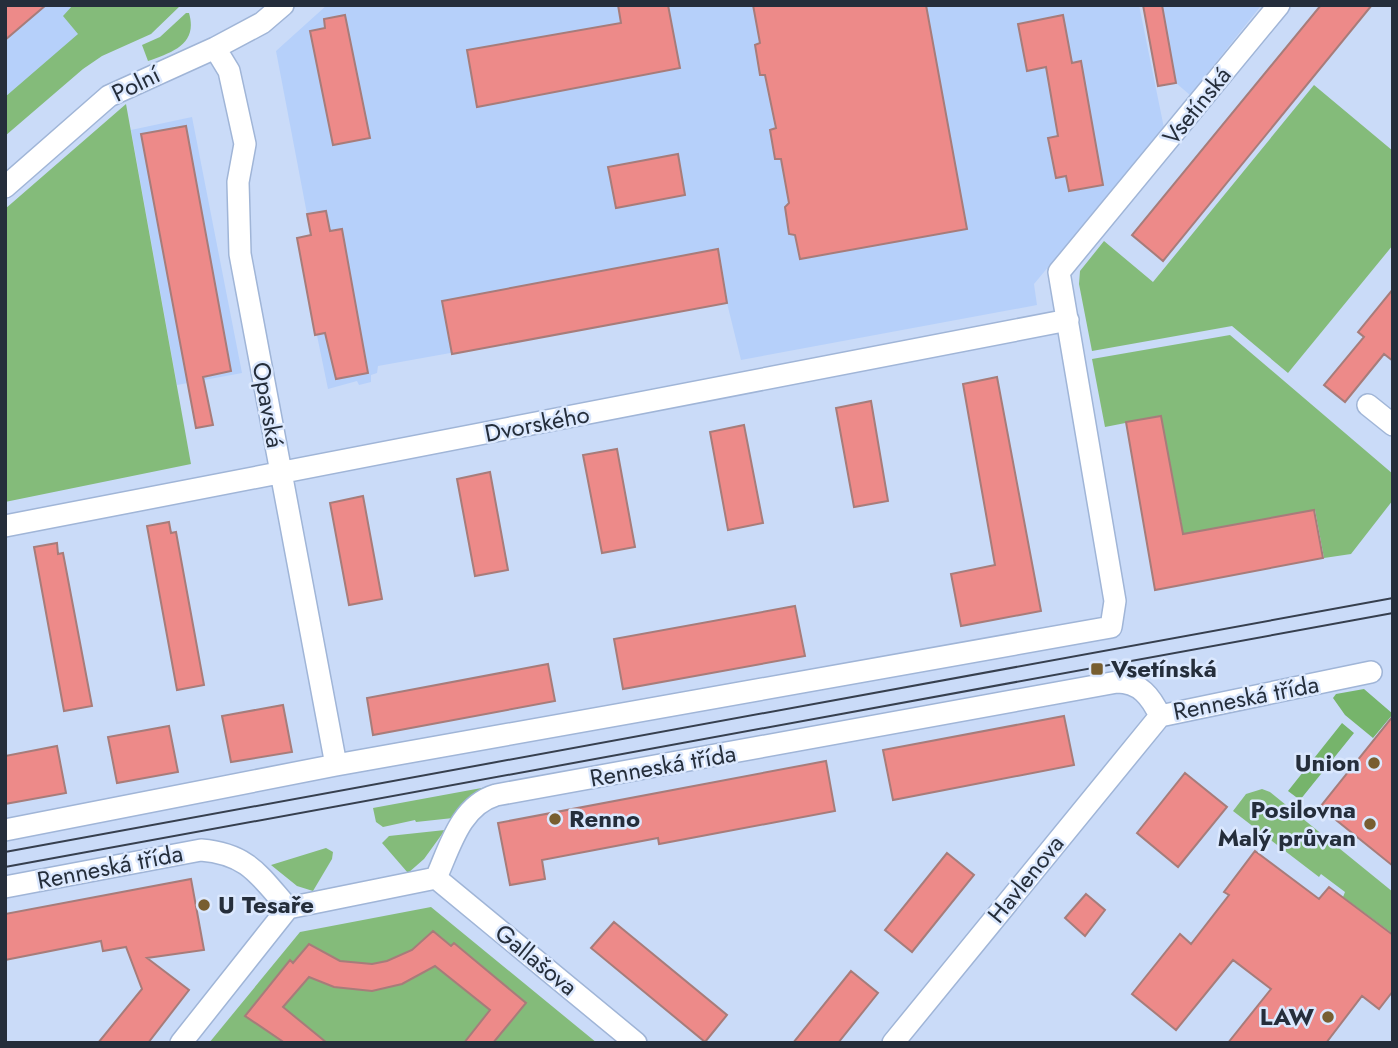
<svg xmlns="http://www.w3.org/2000/svg" width="1398" height="1048" viewBox="0 0 1398 1048" font-family="Jost,sans-serif">
	<style>
		.built { fill: #b6d0fa }
		.green { fill: #84bb7a }
		.forest { fill: #76b46b }
		.building { fill: #ed8a89; stroke: #a77c7a; stroke-width: 2 }
		.lines { fill: none; stroke-linecap: round; stroke-linejoin: round }
		.minor-casing { stroke: #a0b5d7; stroke-width: 24 }
		.minor { stroke: #fff; stroke-width: 21 }
		.tram { stroke: #363f4e; stroke-width: 2 }
		.poi-dot { fill: #785e30; stroke: #dbe8fe; stroke-width: 2.5 }
		.labels { text-anchor: middle; stroke-width: 5; stroke-linejoin: round; paint-order: stroke }
		.street-label { font-size: 24px; fill: #252e3b; stroke: #dbe8fe }
		.poi-label { font-size: 24px; font-weight: bold; fill: #252e3b; stroke: #dbe8fe; text-anchor: start }
	</style>
	<rect width="100%" height="100%" fill="#cadbf8"/>
	<path class="built" d="M5,5H149L5,131Z
		M327,5H1139L1164,128L1034,284L1037,305L741,360L727,303L378,366L377,373L371,375V382L359,385L357,381L328,389L297,238L311,235L276,51Z
		M1143,5H1258L1260,7L1190,95L1176,83L1160,86Z
		M192,117L242,373L177,385L131,130Z"/>
	<path class="green" d="M73,5L180,6L151,34L102,56L83,69L5,136V97L78,34L63,16Z
		M186,13H189C198,44 173,52 148,61L142,45L160,37Z
		M1314,85L1393,151V245L1288,373L1232,326L1092,351L1079,284L1080,271L1104,241L1153,282Z
		M126,104L191,464L5,502V209Z
		M1230,335L1393,474V500L1351,554L1324,558L1315,510L1181,535L1182,526L1161,416L1105,427L1092,359Z
		M762,736V742L487,792L453,818L416,822L415,820L383,827L376,822L373,808Z
		M1262,789L1270,792L1393,892V934L1343,897L1345,892L1321,874L1319,877L1233,811L1246,794Z
		M445,830L424,859L408,873L382,843L389,836Z
		M326,848L333,852L332,859L313,891L297,886L271,865Z
		M431,907L597,1043H209L300,932Z"/>
	<path class="forest" d="M1364,689L1393,714L1373,738L1345,715L1333,698L1336,694Z
		M1342,723L1354,733L1300,800L1288,791Z"/>
	<path class="building" d="M5,5H46L5,40Z
		M618,5H668L680,68L477,107L467,50L621,23Z
		M753,5H926L967,229L800,259L795,235L789,234L785,207L789,203L781,159H775L770,130L776,128L765,75H760L755,45L760,43Z
		M1143,5H1162L1176,83L1158,86Z
		M1321,5H1372L1163,261L1132,235Z
		M345,15L370,138L333,145L310,31L325,28L324,19Z
		M1063,15L1072,63L1081,61L1103,185L1069,191L1066,176L1056,178L1048,138L1058,136L1046,67L1027,71L1018,24Z
		M186,126L231,371L203,377L213,425L196,428L141,134Z
		M678,154L685,195L616,208L608,167Z
		M326,211L330,231L342,229L368,373L336,379L325,333L315,335L297,238L311,235L307,214Z
		M718,249L727,303L452,354L442,301Z
		M1393,289V361L1384,354L1345,402L1324,385L1364,337L1358,332Z
		M997,377L1041,611L961,626L951,574L995,565L963,384Z
		M871,401L888,501L854,507L836,408Z
		M1161,416L1183,534L1314,510L1323,558L1155,590L1126,422Z
		M744,425L763,523L728,530L710,432Z
		M617,449L635,547L602,553L583,455Z
		M490,472L508,570L475,576L457,479Z
		M363,496L382,599L349,605L330,503Z
		M169,522L171,533L176,532L204,685L177,690L147,526Z
		M57,543L58,554L63,553L92,706L64,711L34,547Z
		M795,606L805,656L623,689L614,639Z
		M548,664L555,701L373,735L367,698Z
		M283,705L292,752L231,762L222,716Z
		M1064,716L1074,765L893,800L883,750Z
		M1393,716V866L1320,807Z
		M169,726L178,772L117,783L108,737Z
		M57,746L66,793L5,804V756Z
		M826,761L835,811L659,844L658,838L542,860L545,879L510,885L498,823Z
		M1185,773L1227,807L1178,867L1137,833Z
		M1255,851L1319,899L1329,887L1393,935V991L1379,1009L1362,996L1326,1043H1228L1271,989L1233,960L1176,1030L1132,994L1180,934L1191,944L1229,895L1224,892Z
		M947,853L974,875L912,952L885,930Z
		M191,879L204,950L147,958L189,990L148,1043H98L142,989L126,947L103,951L101,941L5,960V914Z
		M1086,894L1105,910L1085,936L1065,918Z
		M614,922L727,1015L705,1042L591,948Z
		M433,931L451,946L454,943L526,1003L493,1043H464L490,1010L435,966L402,984L372,991L334,987L309,977L283,1007L327,1043H285L245,1016L290,960L293,963L309,944L340,961L372,964L387,961L412,950Z
		M851,971L878,993L838,1043H793Z"/>
	<g class="lines">
		<defs>
			<path id="minor" d="M215,48L229,71L245,144L238,182L240,254L336,765
				M5,187L109,96L215,48L262,23L283,5
				M1368,405L1393,425
				M5,526L1068,320
				M1160,716L1371,672
				M5,830L336,765L1111,627L1115,601L1059,272L1279,5
				M436,878C450,847 460,806 496,795L1117,682C1140,682 1151,697 1160,716
				M436,878L636,1043
				M5,887L201,850C248,854 259,875 288,908
				M288,908L436,878
				M181,1043L288,908
				M893,1043L1160,716"/>
		</defs>
		<use href="#minor" class="minor-casing"/>
		<use href="#minor" class="minor"/>
		<path class="tram" d="M5,852L1393,598
			M5,867L1393,613"/>
	</g>
	<g class="poi-dot">
		<rect x="1090" y="662" width="14" height="14" rx="3.5"/>
		<circle cx="1374" cy="763" r="7"/>
		<circle cx="555" cy="819" r="7"/>
		<circle cx="1370" cy="824" r="7"/>
		<circle cx="204" cy="905" r="7"/>
		<circle cx="1328" cy="1017" r="7"/>
	</g>
	<g class="labels">
		<g class="street-label">
			<text transform="translate(136 84) rotate(-26)" y="8">Polní</text>
			<text transform="translate(1197 106) rotate(-51)" y="8">Vsetínská</text>
			<text transform="translate(268 405) rotate(80)" y="8">Opavská</text>
			<text transform="translate(537 424) rotate(-11)" y="8">Dvorského</text>
			<text transform="translate(1246 698) rotate(-11)" y="8">Renneská třída</text>
			<text transform="translate(663 766) rotate(-10)" y="8">Renneská třída</text>
			<text transform="translate(110 867) rotate(-11)" y="8">Renneská třída</text>
			<text transform="translate(1026 879) rotate(-51)" y="8">Havlenova</text>
			<text transform="translate(536 960) rotate(39)" y="8">Gallašova</text>
		</g>
		<g class="poi-label">
			<text x="1111" y="677">Vsetínská</text>
			<text x="1360" y="771" text-anchor="end">Union</text>
			<text x="1356" y="818" text-anchor="end">Posilovna<tspan x="1356" dy="28">Malý průvan</tspan></text>
			<text x="569" y="827">Renno</text>
			<text x="218" y="913">U Tesaře</text>
			<text x="1314" y="1025" text-anchor="end">LAW</text>
		</g>
	</g>
	<rect width="1398" height="1048" fill="none" stroke="#252e3b" stroke-width="14"/>
</svg>
